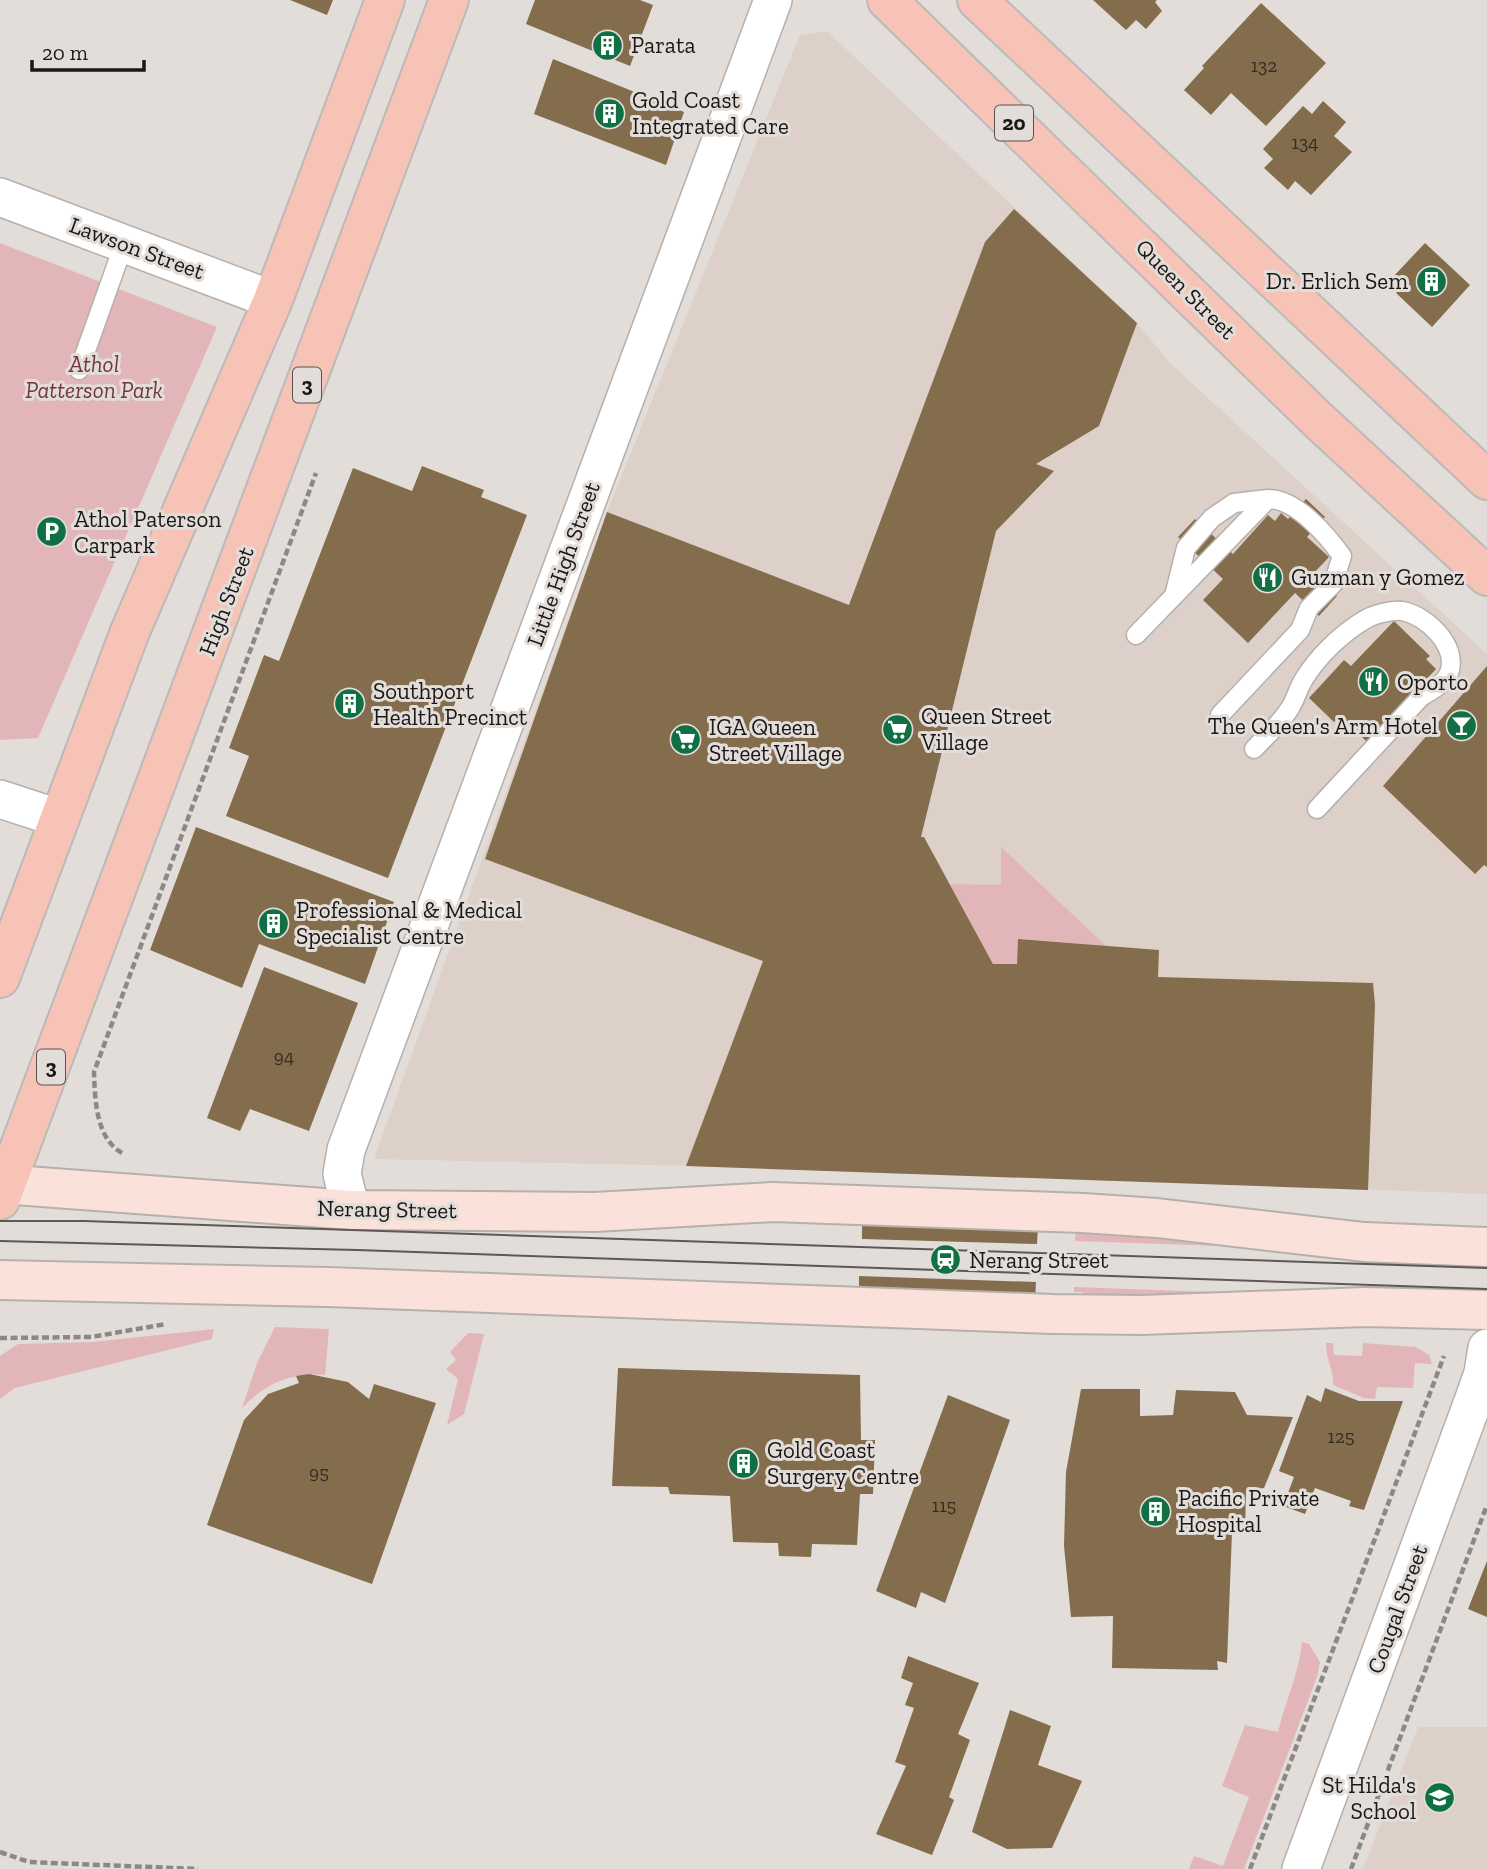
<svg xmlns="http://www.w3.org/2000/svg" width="1487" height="1869" viewBox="0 0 1487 1869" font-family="'Zilla Slab',serif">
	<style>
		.built { fill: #ddd0c8 }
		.green { fill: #e2b6b8 }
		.building { fill: #846d4c }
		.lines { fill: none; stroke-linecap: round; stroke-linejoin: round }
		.lane-casing { stroke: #b6b0ad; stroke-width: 21 }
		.street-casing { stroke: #b6b0ad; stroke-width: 40 }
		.secondary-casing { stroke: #b6b0ad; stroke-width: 42 }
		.primary-casing { stroke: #babab9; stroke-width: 42 }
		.path { stroke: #8d8886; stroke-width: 4.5; stroke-dasharray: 7 3.5; stroke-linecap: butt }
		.lane { stroke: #fff; stroke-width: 18 }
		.street { stroke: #fff; stroke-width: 37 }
		.secondary { stroke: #fae1da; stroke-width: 38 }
		.primary { stroke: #f6c3b6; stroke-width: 38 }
		.tram { stroke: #5c5957; stroke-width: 2 }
		.labels { text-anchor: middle; stroke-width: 6; stroke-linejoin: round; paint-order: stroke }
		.number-label { font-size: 19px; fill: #342d24 }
		.shield { fill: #e3ddd9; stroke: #565351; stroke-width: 2 }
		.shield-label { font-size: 21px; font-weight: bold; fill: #1a1817 }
		.poi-label { font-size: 23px; fill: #1a1817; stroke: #e3ddd9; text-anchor: start }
		.street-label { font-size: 23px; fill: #1a1817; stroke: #e3ddd9 }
		.park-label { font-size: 23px; font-style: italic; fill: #73363c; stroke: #e3ddd9 }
	</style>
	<rect width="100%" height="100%" fill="#e3ddd9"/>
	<path class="built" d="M827,31L1137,323L1170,363L1487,654V1194L786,1168L374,1159L607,512L800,35Z
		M1418,1727H1487V1869H1363Z"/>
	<path class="green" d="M0,243L217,327L38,738L0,740Z
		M1001,847L1106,946L1018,939L1017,964H993L950,884L1001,885Z
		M1076,1226L1250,1247L1075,1241Z
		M1074,1287L1270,1294L1083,1305V1292H1074Z
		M275,1327L329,1329L325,1375C290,1372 265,1384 242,1408L257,1363Z
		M214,1329L212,1339L15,1388L0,1399V1356L18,1344L93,1342Z
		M468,1333L484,1334L464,1414L447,1425L458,1379L446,1369L456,1360L450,1352Z
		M1326,1343H1333L1334,1355L1362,1356L1363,1343L1416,1347L1429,1355L1432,1364L1415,1363L1413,1388L1377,1387L1375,1399L1364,1398L1333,1385C1334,1371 1326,1360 1326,1343Z
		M1302,1642L1309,1644L1320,1662L1317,1677L1244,1869H1189L1194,1856L1223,1866L1249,1797L1222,1786L1245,1725L1278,1732C1285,1702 1299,1674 1302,1642Z"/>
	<path class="building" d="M290,0H333L327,15Z
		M535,0H640L653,5L630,66L526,24Z
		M1093,0H1157L1155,2L1162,11L1146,29L1136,20L1126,30Z
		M1261,3L1326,63L1266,126L1231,93L1211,115L1184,90L1204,68L1202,66Z
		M553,59L684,112L666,165L534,114Z
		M1323,101L1346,122L1334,136L1352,152L1311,195L1295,181L1288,190L1264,168L1273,159L1263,149L1303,106L1312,114Z
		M1014,209L1137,323L1099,426L1036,464L1054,471L996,531L921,837H924L993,964H1017L1018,939L1159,950L1158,977L1373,983L1375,1005L1368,1190L686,1166L763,961L485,859L607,512L849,605L985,242Z
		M1425,243L1470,285L1432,327L1396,293L1402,286L1392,278Z
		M422,466L484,490L481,497L527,515L388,878L226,816L249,756L229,748L264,655L279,661L353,468L412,491Z
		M1306,499L1325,517L1307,537L1329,557L1313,574L1337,596L1319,616L1295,593L1248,643L1203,600L1223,579L1178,537L1195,519L1233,554L1268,515L1275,521L1281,513L1288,519Z
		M1394,621L1430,656L1426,659L1436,669L1411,696L1424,708L1402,731L1389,719L1367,742L1341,716L1334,722L1309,698L1344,660L1351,666Z
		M1487,666V867L1484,865L1475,874L1383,786Z
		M196,827L394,902L365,984L259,944L242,988L150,950Z
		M264,967L358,1003L309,1131L250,1109L240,1131L207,1118Z
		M862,1220L1038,1225L1037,1244L862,1239Z
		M859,1276L1036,1282L1035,1301L859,1294Z
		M618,1368L860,1375L861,1440H875L873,1494H860L857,1545L812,1544L811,1557L779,1556L778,1543L733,1542L730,1496L670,1494L668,1487L612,1486Z
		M309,1374L348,1382L369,1399L374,1384L436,1403L372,1584L207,1525L244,1420L268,1394L299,1383L296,1376Z
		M1325,1388L1359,1401H1403L1364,1510L1349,1506L1351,1501L1315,1488L1305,1514L1283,1506L1294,1477L1279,1471L1307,1395L1321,1402Z
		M1081,1389H1140V1416L1173,1415L1176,1390L1235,1392L1247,1415L1293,1417L1264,1488L1246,1490L1245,1531L1232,1532L1227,1663L1217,1661L1218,1670L1112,1668L1113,1616L1071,1617L1064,1546L1066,1472Z
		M948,1395L1010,1420L945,1603L921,1592L916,1608L876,1591Z
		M1487,1561V1617L1468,1609Z
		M908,1656L979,1683L958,1734L970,1740L949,1797L954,1800L932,1855L876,1834L906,1766L895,1762L914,1708L905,1705L913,1683L901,1678Z
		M1010,1710L1051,1726L1038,1765L1082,1781L1052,1848L1007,1849L972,1832Z"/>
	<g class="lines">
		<defs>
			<path id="lane" d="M79,370L124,244
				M1175,592L1186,548L1212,518L1234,503L1268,499
				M1136,635L1268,499C1296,499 1326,534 1342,556L1333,584L1309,608L1300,630L1220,715
				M1254,749C1266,736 1281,723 1290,708C1296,699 1298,688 1304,679C1318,656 1342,633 1366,619C1375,614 1391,610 1402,611C1426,615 1459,646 1449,673C1445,684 1430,691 1421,697L1317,809"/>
			<path id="street" d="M0,197L273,300
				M0,799L58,818
				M351,1210L342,1174L346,1150L773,0
				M1301,1869L1475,1396L1483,1373L1487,1348"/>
			<path id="secondary" d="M0,1184L351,1210L595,1212L773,1202L1083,1213L1157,1218L1364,1242L1487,1247
				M0,1280L328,1287L1053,1314L1142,1315L1365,1307L1487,1310"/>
			<path id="primary" d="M887,0L1318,420L1487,576
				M977,0L1487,480
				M0,978L129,634L273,300L385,0
				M0,1200L449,0"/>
		</defs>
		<use href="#lane" class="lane-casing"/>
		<use href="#street" class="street-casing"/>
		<use href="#secondary" class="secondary-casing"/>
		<use href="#primary" class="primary-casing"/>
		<path class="path" d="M122,1153C96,1138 95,1101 94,1072L316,473
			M0,1338L91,1337L166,1324
			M0,1852L29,1862L198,1869
			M1250,1869L1444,1356
			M1351,1869L1487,1505"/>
		<use href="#lane" class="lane"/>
		<use href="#street" class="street"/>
		<use href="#secondary" class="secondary"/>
		<use href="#primary" class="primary"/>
		<path class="tram" d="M0,1221H84L1487,1268
			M0,1241L357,1250L1487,1289"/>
	</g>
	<defs>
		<symbol id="building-disc" viewBox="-11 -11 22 22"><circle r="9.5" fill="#116f44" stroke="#e3ddd9"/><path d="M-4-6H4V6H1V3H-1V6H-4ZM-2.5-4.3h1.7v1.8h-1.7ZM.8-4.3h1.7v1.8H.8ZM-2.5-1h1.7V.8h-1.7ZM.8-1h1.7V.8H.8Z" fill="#fff"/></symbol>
		<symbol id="parking-disc" viewBox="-11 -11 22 22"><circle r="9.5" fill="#116f44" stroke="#e3ddd9"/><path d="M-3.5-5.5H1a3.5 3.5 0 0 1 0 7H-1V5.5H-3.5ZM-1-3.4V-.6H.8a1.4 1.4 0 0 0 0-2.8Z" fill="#fff"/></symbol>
		<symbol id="restaurant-disc" viewBox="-11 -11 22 22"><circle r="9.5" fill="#116f44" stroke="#e3ddd9"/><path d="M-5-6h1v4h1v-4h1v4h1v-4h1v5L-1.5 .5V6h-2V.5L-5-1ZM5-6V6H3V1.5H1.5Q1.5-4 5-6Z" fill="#fff"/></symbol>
		<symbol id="bar-disc" viewBox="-11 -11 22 22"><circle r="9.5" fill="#116f44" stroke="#e3ddd9"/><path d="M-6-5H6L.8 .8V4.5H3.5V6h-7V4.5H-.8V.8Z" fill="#fff"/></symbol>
		<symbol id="supermarket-disc" viewBox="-11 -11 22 22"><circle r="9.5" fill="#116f44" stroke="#e3ddd9"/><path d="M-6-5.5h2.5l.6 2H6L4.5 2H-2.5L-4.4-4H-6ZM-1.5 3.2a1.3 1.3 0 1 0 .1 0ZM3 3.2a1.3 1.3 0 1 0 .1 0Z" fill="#fff"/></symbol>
		<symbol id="station-disc" viewBox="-11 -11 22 22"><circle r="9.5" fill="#116f44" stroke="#e3ddd9"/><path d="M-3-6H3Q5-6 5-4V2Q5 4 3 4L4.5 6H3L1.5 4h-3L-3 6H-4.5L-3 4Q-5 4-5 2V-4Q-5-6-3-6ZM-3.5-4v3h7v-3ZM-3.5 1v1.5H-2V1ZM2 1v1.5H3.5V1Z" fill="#fff"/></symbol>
		<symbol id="school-disc" viewBox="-11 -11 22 22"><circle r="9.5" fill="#116f44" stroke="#e3ddd9"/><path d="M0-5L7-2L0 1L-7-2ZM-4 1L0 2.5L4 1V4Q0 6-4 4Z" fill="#fff"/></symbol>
	</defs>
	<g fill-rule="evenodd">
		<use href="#building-disc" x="590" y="28" width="35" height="35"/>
		<use href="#building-disc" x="592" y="96" width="35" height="35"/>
		<use href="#building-disc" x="1414" y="264" width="35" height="35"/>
		<use href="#parking-disc" x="34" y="514" width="35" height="35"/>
		<use href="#restaurant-disc" x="1250" y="560" width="35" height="35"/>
		<use href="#restaurant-disc" x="1356" y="664" width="35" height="35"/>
		<use href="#building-disc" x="332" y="686" width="35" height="35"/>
		<use href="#bar-disc" x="1444" y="708" width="35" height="35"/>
		<use href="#supermarket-disc" x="880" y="712" width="35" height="35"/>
		<use href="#supermarket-disc" x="668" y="722" width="35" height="35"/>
		<use href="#building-disc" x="256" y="906" width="35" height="35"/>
		<use href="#station-disc" x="928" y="1242" width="35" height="35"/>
		<use href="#building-disc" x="726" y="1446" width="35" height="35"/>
		<use href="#building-disc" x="1138" y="1494" width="35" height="35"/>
		<use href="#school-disc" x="1422" y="1780" width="35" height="35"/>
	</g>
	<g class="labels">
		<g class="number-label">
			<text x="1264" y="72">132</text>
			<text x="1305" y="149">134</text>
			<text x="284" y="1063">94</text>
			<text x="1341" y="1443">125</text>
			<text x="319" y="1479">95</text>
			<text x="944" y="1512">115</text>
		</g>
		<g class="shield">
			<rect x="995" y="105.5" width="38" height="35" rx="5"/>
			<rect x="293" y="367.5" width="28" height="35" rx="5"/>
			<rect x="37" y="1049.5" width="28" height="35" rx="5"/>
		</g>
		<g class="shield-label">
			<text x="1014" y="130">20</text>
			<text x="307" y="392">3</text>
			<text x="51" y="1074">3</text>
		</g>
		<g class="poi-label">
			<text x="631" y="53">Parata</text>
			<text x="632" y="108">Gold Coast<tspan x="632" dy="26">Integrated Care</tspan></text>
			<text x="1408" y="289" text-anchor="end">Dr. Erlich Sem</text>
			<text x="74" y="527">Athol Paterson<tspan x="74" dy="26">Carpark</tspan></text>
			<text x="1291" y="585">Guzman y Gomez</text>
			<text x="1397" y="690">Oporto</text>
			<text x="373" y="699">Southport<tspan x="373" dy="26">Health Precinct</tspan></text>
			<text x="921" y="724">Queen Street<tspan x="921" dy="26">Village</tspan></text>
			<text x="1438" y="734" text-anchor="end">The Queen's Arm Hotel</text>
			<text x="709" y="735">IGA Queen<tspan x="709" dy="26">Street Village</tspan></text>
			<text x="296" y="918">Professional &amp; Medical<tspan x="296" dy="26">Specialist Centre</tspan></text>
			<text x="969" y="1268">Nerang Street</text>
			<text x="767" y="1458">Gold Coast<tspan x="767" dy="26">Surgery Centre</tspan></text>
			<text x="1178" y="1506">Pacific Private<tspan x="1178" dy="26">Hospital</tspan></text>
			<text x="1416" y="1793" text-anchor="end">St Hilda's<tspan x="1416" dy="26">School</tspan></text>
		</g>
		<g class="street-label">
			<text transform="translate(137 248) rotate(20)" y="8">Lawson Street</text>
			<text transform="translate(1186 289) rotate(45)" y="8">Queen Street</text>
			<text transform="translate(563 564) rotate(-70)" y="8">Little High Street</text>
			<text transform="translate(226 601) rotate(-69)" y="8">High Street</text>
			<text transform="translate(387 1209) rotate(1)" y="8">Nerang Street</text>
			<text transform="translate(1397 1609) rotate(-70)" y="8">Cougal Street</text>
		</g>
		<g class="park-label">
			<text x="94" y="372">Athol<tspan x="94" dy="26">Patterson Park</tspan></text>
		</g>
	</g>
	<path d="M32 60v10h112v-10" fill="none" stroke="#1a1817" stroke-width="3.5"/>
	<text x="42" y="60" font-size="21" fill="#1a1817" stroke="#e3ddd9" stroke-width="5" paint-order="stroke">20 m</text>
</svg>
